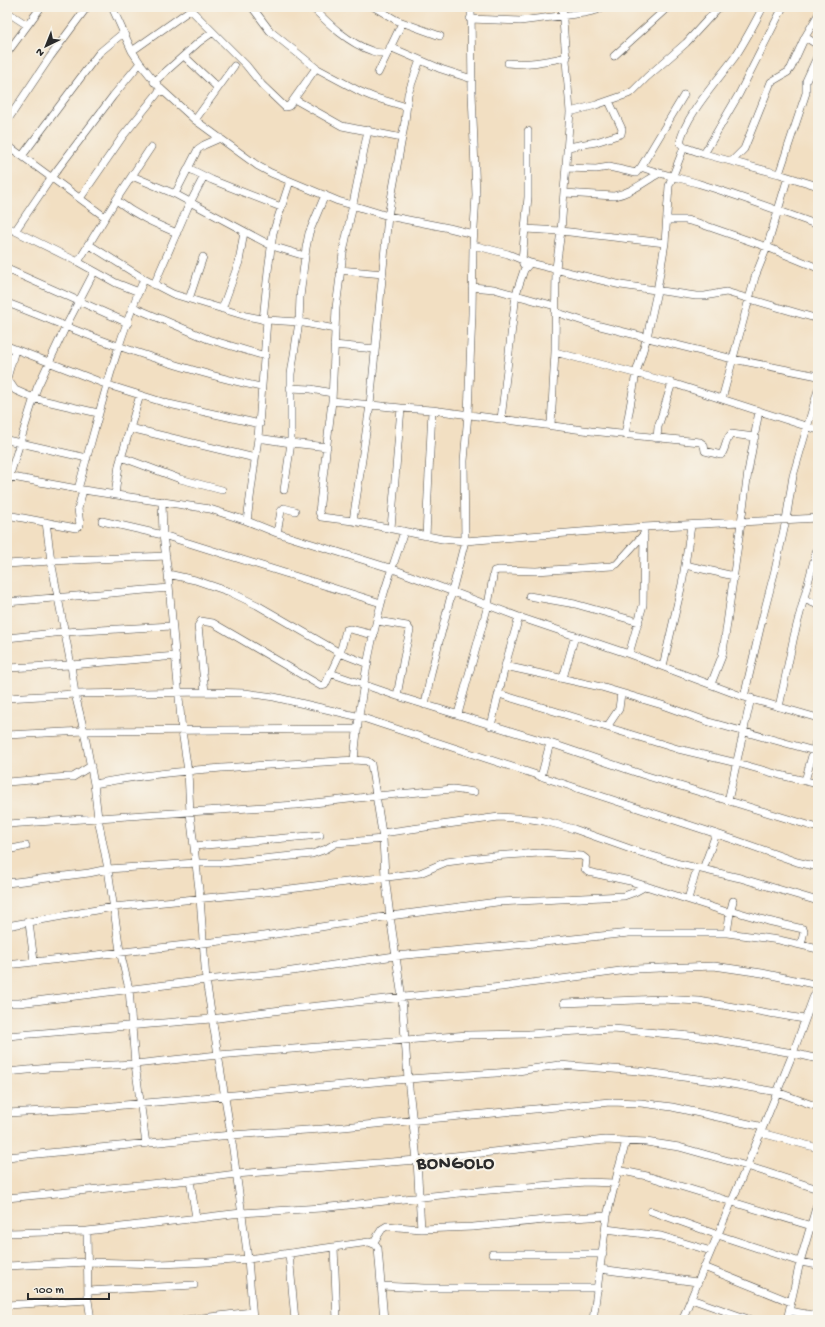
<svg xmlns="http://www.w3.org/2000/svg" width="825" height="1327" viewBox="0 0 825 1327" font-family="'Gochi Hand',sans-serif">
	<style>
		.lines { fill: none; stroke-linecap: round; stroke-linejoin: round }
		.minor-casing { stroke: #494642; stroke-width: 8 }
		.minor { stroke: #fff; stroke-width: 7 }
		.labels { text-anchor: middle; stroke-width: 4; stroke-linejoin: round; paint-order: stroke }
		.district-label { font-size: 18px; font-weight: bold; letter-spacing: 1px; fill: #2b2b2b; stroke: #f7f3e8 }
	</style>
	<rect width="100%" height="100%" fill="#f7f3e8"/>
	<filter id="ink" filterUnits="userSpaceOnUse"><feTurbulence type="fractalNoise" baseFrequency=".025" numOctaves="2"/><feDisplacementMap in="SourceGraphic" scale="8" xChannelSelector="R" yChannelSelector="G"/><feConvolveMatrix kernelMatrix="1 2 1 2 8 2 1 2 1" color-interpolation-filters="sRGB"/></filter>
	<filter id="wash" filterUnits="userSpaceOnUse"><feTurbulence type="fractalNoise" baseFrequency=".012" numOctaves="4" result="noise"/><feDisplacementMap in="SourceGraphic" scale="16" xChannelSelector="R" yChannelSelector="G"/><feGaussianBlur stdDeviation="0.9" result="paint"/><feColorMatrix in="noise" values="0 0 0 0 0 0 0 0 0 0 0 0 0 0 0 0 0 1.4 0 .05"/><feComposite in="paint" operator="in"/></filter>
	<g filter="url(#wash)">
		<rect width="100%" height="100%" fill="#f2dfc2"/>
	</g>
	<g filter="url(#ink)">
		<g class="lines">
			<defs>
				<path id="minor" d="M112,7L132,51L140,63L161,89L195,120L258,166L271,173L338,201L352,205L388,216L449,228L473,234
					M252,7L270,31L316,68L361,92L373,97L407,107
					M312,7C329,24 348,43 372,51C376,53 382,53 387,53
					M374,7L396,20L440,36
					M763,7C754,24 745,42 734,58C718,80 684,117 680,143L684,147L704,154L779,174L818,186
					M190,9L246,65L262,85L285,107L289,106L316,68
					M7,12L27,25
					M470,19L520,21L584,13L597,10L602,7
					M805,37L818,45
					M390,47L441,69L472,79
					M132,51L193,8
					M7,53L41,7
					M184,56L218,88
					M614,56L668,7
					M508,63C529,65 547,61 567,57
					M378,73L402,23
					M154,82L199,42L213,32
					M294,99L342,126L402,138
					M570,112L596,105L628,94L633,91L647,77L686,43L719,7
					M195,120L234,66
					M7,121L50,57L87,7
					M368,130L343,253L336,308L332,401L319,512L321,517L353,521L442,539L465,541L644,527L818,518
					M7,145L105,217
					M568,147L596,142L621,134L622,129L609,101
					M704,154L739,94L783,7
					M22,156L99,53L123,33
					M732,161L744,149L771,82L788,72L791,68L805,37L818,15
					M641,167C660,174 680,178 700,184C740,196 779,211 818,225
					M188,168L212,180L281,207
					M566,168L596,169L609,167L636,173L641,167L684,95
					M779,174L806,93V81L818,55
					M132,176L175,194L272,246L305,256
					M564,193L614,196C631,193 644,182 658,174
					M175,194L198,149L204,145L220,138
					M81,197L123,136L161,89
					M116,200C137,216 153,223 177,233
					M667,220H686L698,223L767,247L818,268
					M7,227L78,262L116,283L139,292
					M525,229L561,231L665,243
					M15,231L51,178L113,96L140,63
					M88,244L144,279L173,294L246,316L267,320L299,322L335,329
					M473,245L508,254L530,263L621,285L696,296H705L726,292L818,319
					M78,262L116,200L151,147
					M523,264L522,260L528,197V131
					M7,269L128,323
					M340,270L383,274
					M154,285L187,209L204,176
					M472,287L494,289L555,306
					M189,299L203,257
					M7,303C45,317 82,334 121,347C167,363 213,377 261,387
					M133,307L208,339L265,356
					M222,309L239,262L244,232
					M555,312L592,324L733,359L818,376
					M263,320L268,271L273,233L290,181
					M334,345L375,349
					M7,346L108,385L169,404L260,424
					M555,352L672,383L818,430
					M7,378L15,350
					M7,382L11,384L15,390L33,398L98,413
					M290,388L311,389L332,393
					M722,399L755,277L767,247L788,177
					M332,401L401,408L432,410L426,536
					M432,410L591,431L700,442L704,445L705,451L721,455C726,449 725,440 731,434L755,437
					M501,419L516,294L524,270L530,263
					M551,425L555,352L556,268L561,231L570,112L562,7
					M130,428L255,458
					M625,435L636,373L647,337L657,291L665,243L669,186L684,147
					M258,438L291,443L327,447
					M657,438L658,427L672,383
					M7,440L87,458
					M121,457L180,479L222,490
					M7,476L83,490L210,509L247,521L277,533L393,569L519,617L629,654L744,697L818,718
					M7,484L37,388L66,326L94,272
					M78,489C98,419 115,346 144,279
					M284,490L291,443V374L299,322L300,297L306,248L309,233L325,195
					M115,495L119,465L140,395
					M162,501L163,535L168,574L182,731L188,771L190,813L200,898L206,980L231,1135L248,1259L253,1320
					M7,515L76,528L80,525L78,509L83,490
					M102,521L163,535L381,603
					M247,521L258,438L267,320
					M353,521L370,405L388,216L405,121L408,94L420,60
					M46,522L51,561L71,665L75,694L84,731L94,784L98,818L108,869L120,951L129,989L135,1064L146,1144
					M391,528L401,408
					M277,533L281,511L284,508L295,511
					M7,564L51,561L166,556
					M685,565L734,576
					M168,574L195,580L230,592L257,605L340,653L368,664
					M529,596L575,604L639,622
					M804,599L818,605
					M7,602L169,588
					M377,621L407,626L410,630L404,657L397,696
					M7,638L64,632L172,626
					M629,654L643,605L644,532
					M505,666L601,687L662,705L709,722L818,752
					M663,666L682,584L691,526
					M7,668L71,665L176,656
					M330,673L397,696L550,743L644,775L818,828
					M563,678L575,636
					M711,684L722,656L724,645L748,472L759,411
					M205,692L198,626L201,621L213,623L321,686L325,685L340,653L346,630L350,629L374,635
					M499,694L678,749L737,763L780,775L818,784
					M744,697L762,620L775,570L786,520L793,476L818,390
					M7,698L75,694L205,692L245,693L274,697L360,717L735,840L797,862L818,867
					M425,705L431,673L465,541L464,461L468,414L472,314L473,245L476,195L472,93L471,7
					M779,707L794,636L818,545
					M458,714L488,605L494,571L499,570L536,571L612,566L617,564L644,534
					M491,726L505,666L519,617
					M607,727L619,709L621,693
					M7,735L84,731L357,729
					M354,760C359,708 367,655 381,604C387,580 397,556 404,531
					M541,777L550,743
					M805,781L818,734
					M7,782L68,777H73L91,766
					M94,784C179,767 268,766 354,760L367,761L371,764L383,839L385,876L390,916L402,998L408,1079L417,1160L421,1229
					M728,801L751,698
					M7,824L296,805L376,796L453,789L474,792
					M382,833L499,817L531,819L544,821L574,829L636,851L680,864L740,878L818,901
					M194,846L320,835
					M7,850L26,846
					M703,869L716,834
					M7,883L89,873L108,869L196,863H223L312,854L326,849L336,843L383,839
					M688,899L697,868
					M730,910L768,921L803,929L804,931L801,945
					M29,923L34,961
					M7,926L113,907L257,893L420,873L446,862L493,856L540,853L582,856L586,859L585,869L588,872L630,881L730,913
					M727,933L730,913L733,901
					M7,965L257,937L390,916L497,902L624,896L635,892L646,886
					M7,1003H19L206,980L285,972L395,956L506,946L629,933H727L779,940L818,949
					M564,1003L661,999L699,1001L804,1019
					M7,1036L211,1019L289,1009L501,987L635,969L714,966L762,973L818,985
					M7,1072L49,1068L135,1064L218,1055L468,1035L529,1034L612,1029L626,1030L701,1037L793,1053L818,1059
					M7,1113L80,1109L408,1079L511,1072L559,1065L639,1071L720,1082L777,1092L818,1107
					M761,1133L818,1148
					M7,1157L231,1135L322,1129L610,1102L641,1103L672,1107L763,1127
					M618,1170L647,1176L818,1228
					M190,1180L196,1218
					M7,1198L190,1180L236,1174L417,1160L605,1140L646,1142L679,1147L747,1166L818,1189
					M651,1211L718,1235L800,1262L818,1265
					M606,1229L661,1236L711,1251
					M87,1231L88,1300L91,1320
					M7,1233L87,1231L241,1213L321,1208L478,1191L586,1182L615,1183
					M373,1243L382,1229L387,1226L421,1229L473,1227L556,1219L607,1216
					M334,1247L337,1320
					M289,1254L295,1320
					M492,1254H603
					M7,1266L88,1262L160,1264L208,1262L248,1259L369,1242L376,1245L378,1248L384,1320
					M704,1267L791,1302
					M600,1269L697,1282
					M381,1286L424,1288H598
					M88,1291L194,1285
					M691,1299L751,1320
					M7,1305L88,1300
					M789,1311L818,1316
					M185,1320L252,1312
					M593,1320L607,1216L615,1183L626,1141
					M682,1320L763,1127L793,1053L813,998L818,989
					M787,1320L800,1262L818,1201"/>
			</defs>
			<use href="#minor" class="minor-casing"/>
			<use href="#minor" class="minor"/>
		</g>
	</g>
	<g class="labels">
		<g class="district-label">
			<text x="456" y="1168">BONGOLO</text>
		</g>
	</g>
	<rect width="825" height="1327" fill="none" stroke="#f7f3e8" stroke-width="24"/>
	<g transform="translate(46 46) rotate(223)" stroke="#f7f3e8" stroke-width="3" paint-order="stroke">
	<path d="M0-3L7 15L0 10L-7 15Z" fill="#2b2b2b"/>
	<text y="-6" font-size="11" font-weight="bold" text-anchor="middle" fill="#2b2b2b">N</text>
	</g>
	<path d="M28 1293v6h81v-6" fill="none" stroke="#2b2b2b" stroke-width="2"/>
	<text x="34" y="1293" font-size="12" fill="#2b2b2b" stroke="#f7f3e8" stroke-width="3" paint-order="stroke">100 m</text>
</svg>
